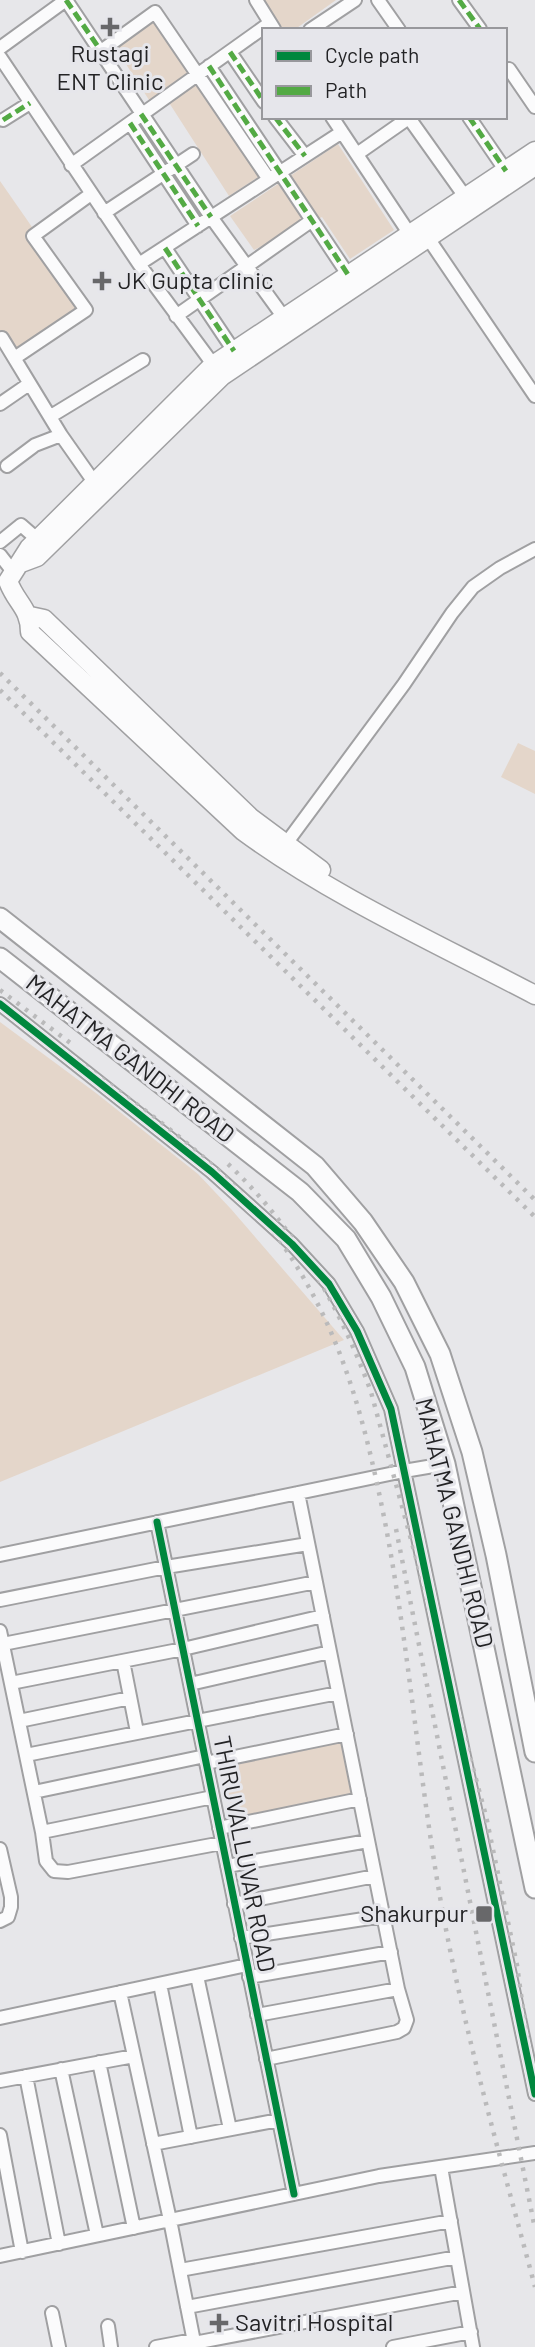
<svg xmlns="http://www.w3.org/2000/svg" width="535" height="2347" viewBox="0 0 535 2347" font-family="Barlow,sans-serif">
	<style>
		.green { fill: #e4d6ca }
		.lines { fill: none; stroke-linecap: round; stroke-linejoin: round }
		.minor-casing { stroke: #a0a0a2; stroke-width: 16 }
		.secondary-casing { stroke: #a0a0a2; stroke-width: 21 }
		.primary-casing { stroke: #a0a0a2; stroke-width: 23 }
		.minor { stroke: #fbfbfc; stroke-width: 12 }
		.secondary { stroke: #fbfbfc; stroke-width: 18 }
		.primary { stroke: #fbfbfc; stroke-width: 19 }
		.rail { stroke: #bababb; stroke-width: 4.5; stroke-dasharray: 3.5 7; stroke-linecap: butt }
		.quiet { stroke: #53aa44; stroke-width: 5; stroke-dasharray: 10 5; stroke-linecap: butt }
		.cycleway-casing { stroke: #e6e6eb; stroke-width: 11 }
		.cycleway { stroke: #00873e; stroke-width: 7 }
		.poi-dot { fill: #68686a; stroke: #e6e6eb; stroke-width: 2.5 }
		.labels { text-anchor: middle; stroke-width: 6; stroke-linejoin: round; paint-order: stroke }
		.poi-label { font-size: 24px; fill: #232325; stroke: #e6e6eb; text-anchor: start }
		.street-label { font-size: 24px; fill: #232325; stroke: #e6e6eb }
	</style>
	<rect width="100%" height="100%" fill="#e7e7ea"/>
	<path class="green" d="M261,0H336L294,30H278Z
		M153,18L260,176L229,196L166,98L151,103L115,47Z
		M338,144L394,230L350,259L322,217L254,250L230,216Z
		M0,181L32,227L26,236L81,308L18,350L3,331L0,332Z
		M518,743L535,751V794L501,777Z
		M0,1022L96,1093L198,1174L231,1209L344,1340L0,1482Z
		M341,1741L352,1796L234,1821L223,1765Z"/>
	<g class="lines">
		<defs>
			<path id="minor" d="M66,0L211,217L285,319
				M256,0L274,29
				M378,0L399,30
				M459,0L480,29
				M310,30L355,0
				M0,48L66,0
				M101,51L155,12L268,178
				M230,52L264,102
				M0,57L139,264L218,371
				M209,66L349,276
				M509,69L535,107
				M275,117L305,156
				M332,117L413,239
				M469,117L506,171
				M409,118L466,198
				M3,120L30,103
				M130,123L198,226
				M357,154L410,117
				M71,165L270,23
				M104,213L193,154
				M428,238L535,396
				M165,248L234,351
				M139,264L342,132
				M176,316L311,221
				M0,339L2,338L61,435L94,482
				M16,357L86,310L33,236L91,194
				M0,404L29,384
				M51,416L143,360
				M7,466L35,445L61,435
				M0,542L21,525L37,539
				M0,555L14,573
				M285,845L404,684L452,613L473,587L500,568L535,549
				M0,1004L212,1172L292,1244L329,1284L357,1331L391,1409L535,2094
				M157,1522L294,2194
				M0,1555L404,1471L445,1464
				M0,1600L166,1567L308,1544
				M0,1631L42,1832L46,1861L54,1871L68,1872L222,1843
				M3,1644L316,1582
				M123,1661L137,1732
				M11,1683L183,1649L323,1616
				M190,1684L330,1652
				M19,1721L130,1698
				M26,1755L338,1693
				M206,1763L347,1734
				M34,1792L205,1756
				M219,1828L360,1799
				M42,1832L213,1797
				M0,1849L11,1897V1907L8,1917L0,1921
				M227,1866L368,1841
				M234,1904L375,1876
				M241,1938L383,1916
				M197,1976L230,2129
				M249,1977L391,1952
				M160,1984L191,2137
				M120,1992L170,2220L195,2347
				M257,2015L398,1989
				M0,2018L247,1965
				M266,2059L397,2032L404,2028L407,2020L398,1989L298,1493
				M99,2062L134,2228
				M61,2069L97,2235
				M26,2076L59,2244
				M0,2081L134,2056
				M0,2135L22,2252
				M153,2144L279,2120
				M441,2167L473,2347
				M0,2256L379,2176L535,2153
				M180,2270L451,2221
				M187,2307L457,2257
				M52,2313L59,2347
				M108,2326L111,2347
				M194,2343L463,2292
				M156,2347L193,2340
				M393,2347L471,2332"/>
			<path id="secondary" d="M535,151L213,365L29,548L8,581C16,603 30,608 30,632L243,831C330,895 438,944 535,995
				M21,563L37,557L222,376L535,166
				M30,616L44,619L251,818L321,870"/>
			<path id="primary" d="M0,918L315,1166L363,1222L404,1282L440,1354L472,1452L496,1555L535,1752
				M0,958L300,1192L346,1239L381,1297L415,1367L445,1464L535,1888"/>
		</defs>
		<use href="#minor" class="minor-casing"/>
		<use href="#secondary" class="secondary-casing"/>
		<use href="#primary" class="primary-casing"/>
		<use href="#minor" class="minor"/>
		<use href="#secondary" class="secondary"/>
		<use href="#primary" class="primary"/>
		<path class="rail" d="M0,673L535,1200
			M0,690L535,1217
			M0,990L73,1045
			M0,1004C35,1030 71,1056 106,1082C170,1128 231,1173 278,1238C341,1327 364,1417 385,1522C406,1632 416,1744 433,1854C455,2001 497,2144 535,2287
			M228,1164C295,1227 340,1307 371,1392L486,1816L517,1965L535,2097
			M396,1529L535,2229"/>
		<path class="quiet" d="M66,0L101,51
			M459,0L480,29
			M230,52L264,102
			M209,66L349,276
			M141,114L211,217
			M275,117L305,156
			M469,117L506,171
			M3,120L30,103
			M130,123L198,226
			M165,248L234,351"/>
		<defs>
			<path id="cycleway" d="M0,1004L212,1172L292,1244L329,1284L357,1331L391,1409L535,2094
				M157,1522L294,2194"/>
		</defs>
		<use href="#cycleway" class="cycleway-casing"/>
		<use href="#cycleway" class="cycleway"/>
	</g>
	<g class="poi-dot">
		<path d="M106.5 16.5h7v7h7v7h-7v7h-7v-7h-7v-7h7z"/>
		<path d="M98.5 270.5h7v7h7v7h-7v7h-7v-7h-7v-7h7z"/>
		<rect x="475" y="1905" width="18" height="18" rx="3.5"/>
		<path d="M215.5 2312.5h7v7h7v7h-7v7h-7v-7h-7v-7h7z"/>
	</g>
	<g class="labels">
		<g class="poi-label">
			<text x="110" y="62" text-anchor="middle">Rustagi<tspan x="110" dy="28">ENT Clinic</tspan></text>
			<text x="118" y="289">JK Gupta clinic</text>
			<text x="468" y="1922" text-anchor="end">Shakurpur</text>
			<text x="235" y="2331">Savitri Hospital</text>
		</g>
		<g class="street-label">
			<text transform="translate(130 1059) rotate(38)" y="8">MAHATMA GANDHI ROAD</text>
			<text transform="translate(454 1523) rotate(76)" y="8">MAHATMA GANDHI ROAD</text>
			<text transform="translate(244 1854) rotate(79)" y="8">THIRUVALLUVAR ROAD</text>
		</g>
	</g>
	<rect x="262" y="28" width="245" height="91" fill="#e6e6eb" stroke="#98989c" stroke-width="2"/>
	<rect x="276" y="51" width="35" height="10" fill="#00873e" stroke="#98989c" stroke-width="2"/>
	<text x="325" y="63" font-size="21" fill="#232325">Cycle path</text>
	<rect x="276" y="86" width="35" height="10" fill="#53aa44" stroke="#98989c" stroke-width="2"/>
	<text x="325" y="98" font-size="21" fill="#232325">Path</text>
</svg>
